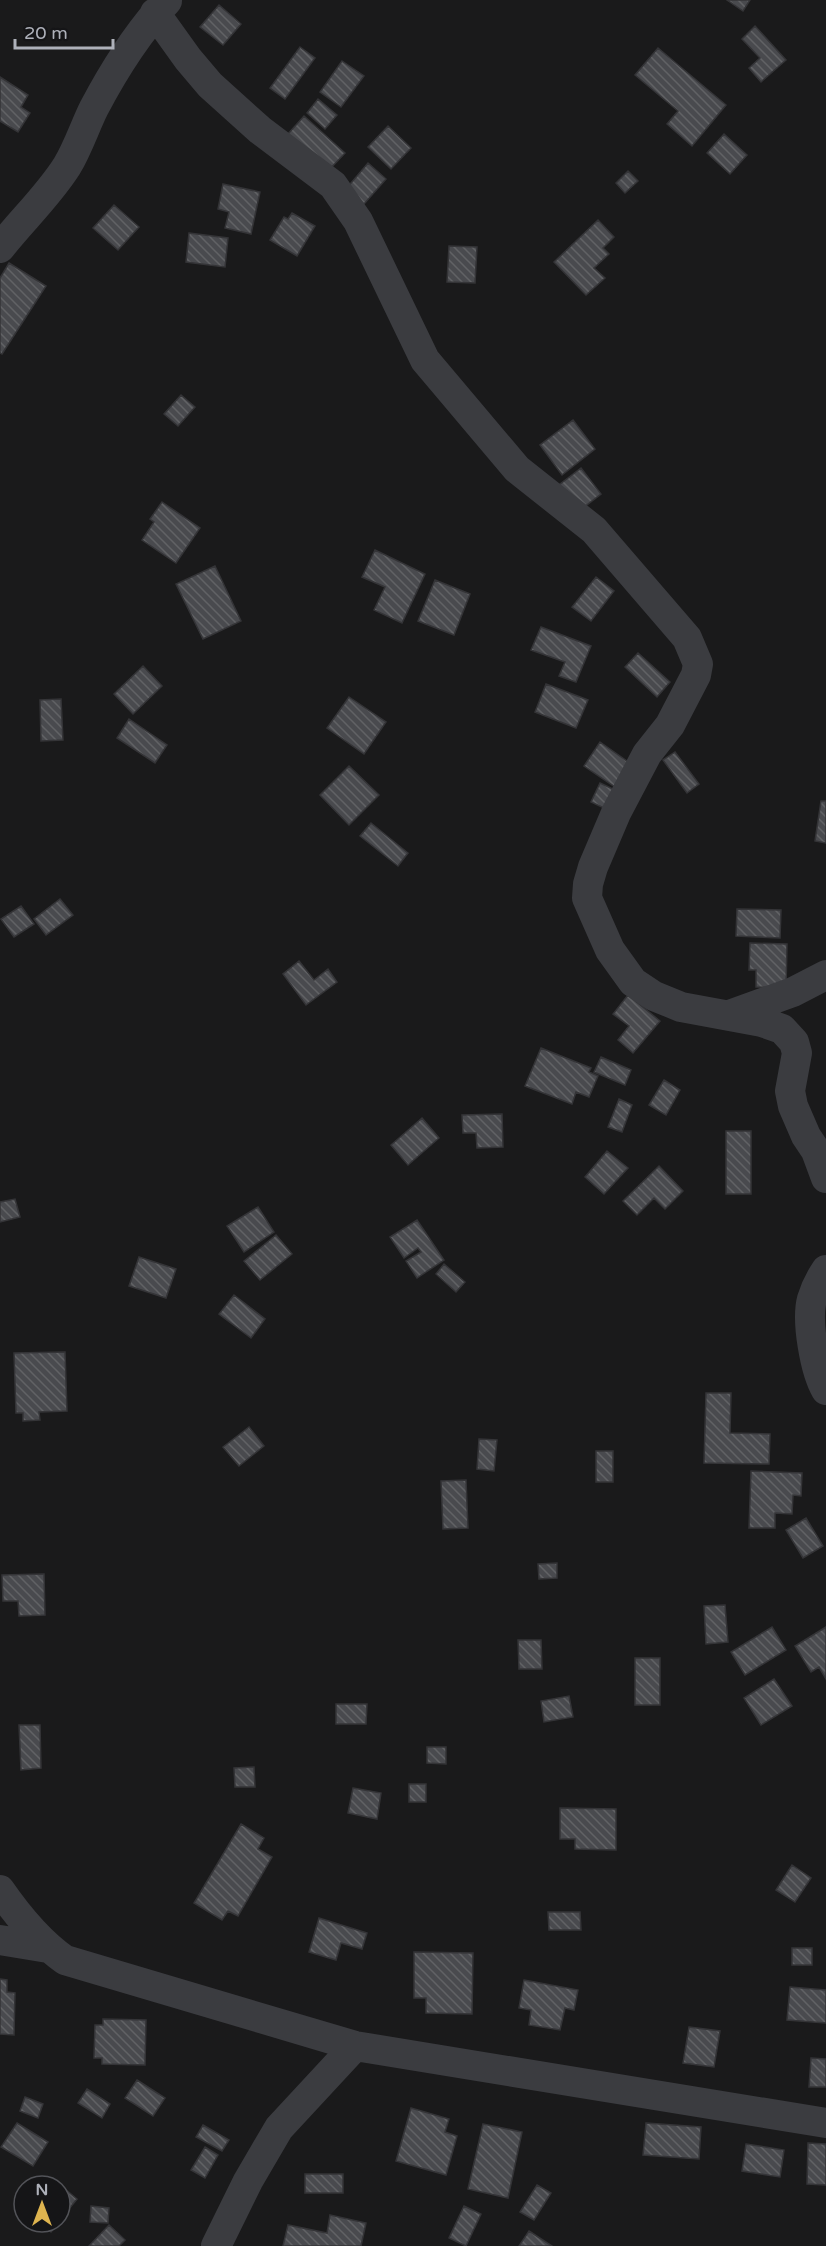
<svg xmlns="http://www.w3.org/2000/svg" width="826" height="2246" viewBox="0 0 826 2246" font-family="'Varela Round',sans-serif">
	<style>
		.building { fill: url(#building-back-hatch); stroke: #343437; stroke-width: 1.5 }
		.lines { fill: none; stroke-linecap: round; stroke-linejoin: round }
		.minor { stroke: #3b3c40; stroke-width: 30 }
	</style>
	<defs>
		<pattern id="building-back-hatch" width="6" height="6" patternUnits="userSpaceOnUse" patternTransform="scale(1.5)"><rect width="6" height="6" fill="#494a4e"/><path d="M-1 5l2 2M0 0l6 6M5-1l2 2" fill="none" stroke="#616265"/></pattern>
	</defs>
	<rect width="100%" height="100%" fill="#1a1a1b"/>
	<path class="building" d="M727,0H750L743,11Z
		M219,5L241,24L223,45L200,27Z
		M755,26L786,60L761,82L749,68L760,58L742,39Z
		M300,47L315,58L285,99L270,88Z
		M658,48L726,105L692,146L667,124L678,111L635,75Z
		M342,61L364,76L341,107L320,92Z
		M0,77L28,95L21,107L30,113L18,132L0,121Z
		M318,99L337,115L325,129L307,113Z
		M304,116L345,153L328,171L288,134Z
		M388,126L411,148L391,169L368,147Z
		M724,134L747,155L730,174L707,153Z
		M368,163L386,179L364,204L346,189Z
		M628,171L638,181L625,193L616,183Z
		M223,184L260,192L251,234L225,228L229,212L218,209Z
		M114,205L139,227L118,250L93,228Z
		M292,213L315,226L297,256L270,240L284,217L288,219Z
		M598,220L614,237L603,248L609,254L594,268L605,278L586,295L554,262Z
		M189,233L228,238L225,267L186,262Z
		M449,246L477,247L475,283L447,282Z
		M9,263L46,286L2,354L0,353V278Z
		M181,395L195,407L178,426L164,414Z
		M573,420L595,449L562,475L540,445Z
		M581,468L601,494L579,511L559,485Z
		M162,502L200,528L176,563L142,540L154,522L150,519Z
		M375,550L425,574L402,623L374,610L385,587L362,577Z
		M215,566L241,621L203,639L176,584Z
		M596,577L614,591L591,621L572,607Z
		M435,580L470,594L454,635L418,621Z
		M541,627L591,646L576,682L559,676L565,662L531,650Z
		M638,653L670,682L657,697L625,667Z
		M143,666L162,686L133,714L114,694Z
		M546,684L588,700L576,728L535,712Z
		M349,697L386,722L364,754L327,728Z
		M61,699L63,740L41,741L40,700Z
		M129,719L167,745L155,763L117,738Z
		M600,742L634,766L618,789L584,766Z
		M675,752L699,784L687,793L663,760Z
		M349,766L379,795L349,825L320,795Z
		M600,783L613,789L604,808L591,802Z
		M821,801H826V843L815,841Z
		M371,823L408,853L398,866L360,836Z
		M60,899L73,915L46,935L34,919Z
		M21,906L34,924L14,937L1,919Z
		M737,909L781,910L780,938L736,936Z
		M750,943L787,944L786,988L756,987V970H749Z
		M299,961L314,980L328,969L337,982L306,1005L283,974Z
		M628,995L660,1021L633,1053L618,1040L629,1026L613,1014Z
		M541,1048L591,1068L589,1072L598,1076L589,1097L576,1092L572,1104L525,1086Z
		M601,1057L631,1070L625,1085L594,1072Z
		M664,1080L680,1090L666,1115L649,1105Z
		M619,1099L632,1105L622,1132L608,1127Z
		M502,1114L503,1147L477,1148L476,1133H463L462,1115Z
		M422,1118L439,1138L408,1165L391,1145Z
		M726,1131H751V1194H726Z
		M607,1151L628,1168L604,1194L585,1177Z
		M659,1166L683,1191L665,1209L654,1198L637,1215L623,1201Z
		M15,1199L20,1217L0,1222V1202Z
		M258,1207L274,1232L244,1252L227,1226Z
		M417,1220L444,1260L417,1278L406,1261L421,1252L418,1248L404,1258L390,1237Z
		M276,1235L292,1254L260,1280L244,1261Z
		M139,1257L176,1269L166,1298L129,1286Z
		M444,1264L465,1282L456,1292L436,1274Z
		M234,1295L265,1319L251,1338L219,1314Z
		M65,1352L67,1411L39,1412L40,1420L23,1421V1413H16L14,1353Z
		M706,1393H731L730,1433L770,1434L769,1464L704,1463Z
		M249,1427L264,1446L239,1466L223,1447Z
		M479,1439L497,1440L494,1471L477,1469Z
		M596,1451H613V1482H596Z
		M751,1471L802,1473L801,1496L793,1495L792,1514L775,1513V1528H749Z
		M466,1480L468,1528L443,1529L441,1481Z
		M806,1518L823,1546L803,1558L786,1530Z
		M557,1563V1578L539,1579L538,1564Z
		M44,1574L45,1615L19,1616L18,1601H3L2,1575Z
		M725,1605L728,1642L706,1644L704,1606Z
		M772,1627L786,1650L745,1675L731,1652Z
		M826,1627V1679L819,1667L811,1672L795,1646Z
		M518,1640H541L542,1669H519Z
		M635,1658H660V1705H635Z
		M774,1679L792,1706L761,1725L744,1698Z
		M569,1696L573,1717L544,1722L541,1701Z
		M336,1704H367L366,1724H336Z
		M19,1725H40L41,1768L21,1770Z
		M427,1747H446V1764L427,1763Z
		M254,1767L255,1787H235L234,1768Z
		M409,1784H426V1802H409Z
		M353,1788L381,1793L377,1819L348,1813Z
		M560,1808L616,1809V1850L575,1849V1839H560Z
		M241,1824L264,1838L258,1849L272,1857L238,1916L228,1911L222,1920L194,1903Z
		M792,1865L811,1878L795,1902L776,1890Z
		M548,1912H580L581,1930H549Z
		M319,1918L367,1933L362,1949L341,1943L336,1960L309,1952Z
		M792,1948H812V1965H792Z
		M414,1952L473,1953L472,2014L426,2013V1998H414Z
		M0,1979L7,1980V1992L15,1993L14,2035L0,2034Z
		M524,1980L578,1990L574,2010L565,2008L560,2030L529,2025L531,2010L519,2008Z
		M790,1987L826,1990V2023L787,2020Z
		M103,2019L146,2020L145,2065L102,2064V2058H94L95,2025H103Z
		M689,2027L720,2031L714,2067L683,2063Z
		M811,2058L826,2059V2087H809Z
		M137,2080L165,2098L153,2116L125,2098Z
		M87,2089L110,2104L102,2118L78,2103Z
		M25,2097L43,2104L38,2118L20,2111Z
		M411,2108L449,2119L445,2132L457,2136L446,2175L396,2161Z
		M17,2123L48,2142L33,2166L1,2147Z
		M646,2123L701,2127L699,2159L643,2155Z
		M483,2124L522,2132L508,2198L468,2189Z
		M203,2125L229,2140L222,2151L196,2137Z
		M808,2143L826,2144V2185L807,2184Z
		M746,2144L784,2150L780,2177L742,2171Z
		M205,2147L218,2155L205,2178L191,2170Z
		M305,2174H343V2193H305Z
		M59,2184L77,2199L60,2220V2186H58Z
		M537,2185L551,2193L534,2220L520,2212Z
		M91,2206L109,2208L108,2223L90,2222Z
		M464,2206L481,2214L466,2246L449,2238Z
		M330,2215L366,2223L361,2246H283L288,2225L327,2233Z
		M38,2222H59L51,2232Z
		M109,2225L125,2240L119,2246H89Z
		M529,2231L552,2246H519Z"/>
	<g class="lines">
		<path class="minor" d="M155,13L188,59L210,85L260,130L333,185L358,221L425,360L517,469L594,530L687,638L698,664L696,675L670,725L647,754L616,813L593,867L588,884L587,898L610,950L633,982L654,996L681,1007L762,1022L782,1029L794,1042L797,1053L790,1091L793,1106L806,1136L816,1151L826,1178
			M0,248C22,220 48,196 67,166C78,148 85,126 94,108C114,70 138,32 167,1
			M729,1015L793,992L826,975
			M826,1270C820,1279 815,1289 812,1299C806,1321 815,1371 826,1390
			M0,1890C18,1916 38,1941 65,1960L355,2046L826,2123
			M0,1940L48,1948
			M216,2246L248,2181L279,2128L355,2046"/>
	</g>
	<g transform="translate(42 2204)"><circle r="28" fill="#151517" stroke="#525358" stroke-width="1.5"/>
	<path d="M0-4.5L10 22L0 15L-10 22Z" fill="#deb44f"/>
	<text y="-9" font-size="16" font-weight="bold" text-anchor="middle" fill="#aeb1ba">N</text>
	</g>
	<path d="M15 39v9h98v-9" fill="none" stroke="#aeb1ba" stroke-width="3"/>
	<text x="24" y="39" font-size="18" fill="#aeb1ba" stroke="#151517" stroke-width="4.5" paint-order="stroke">20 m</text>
</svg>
